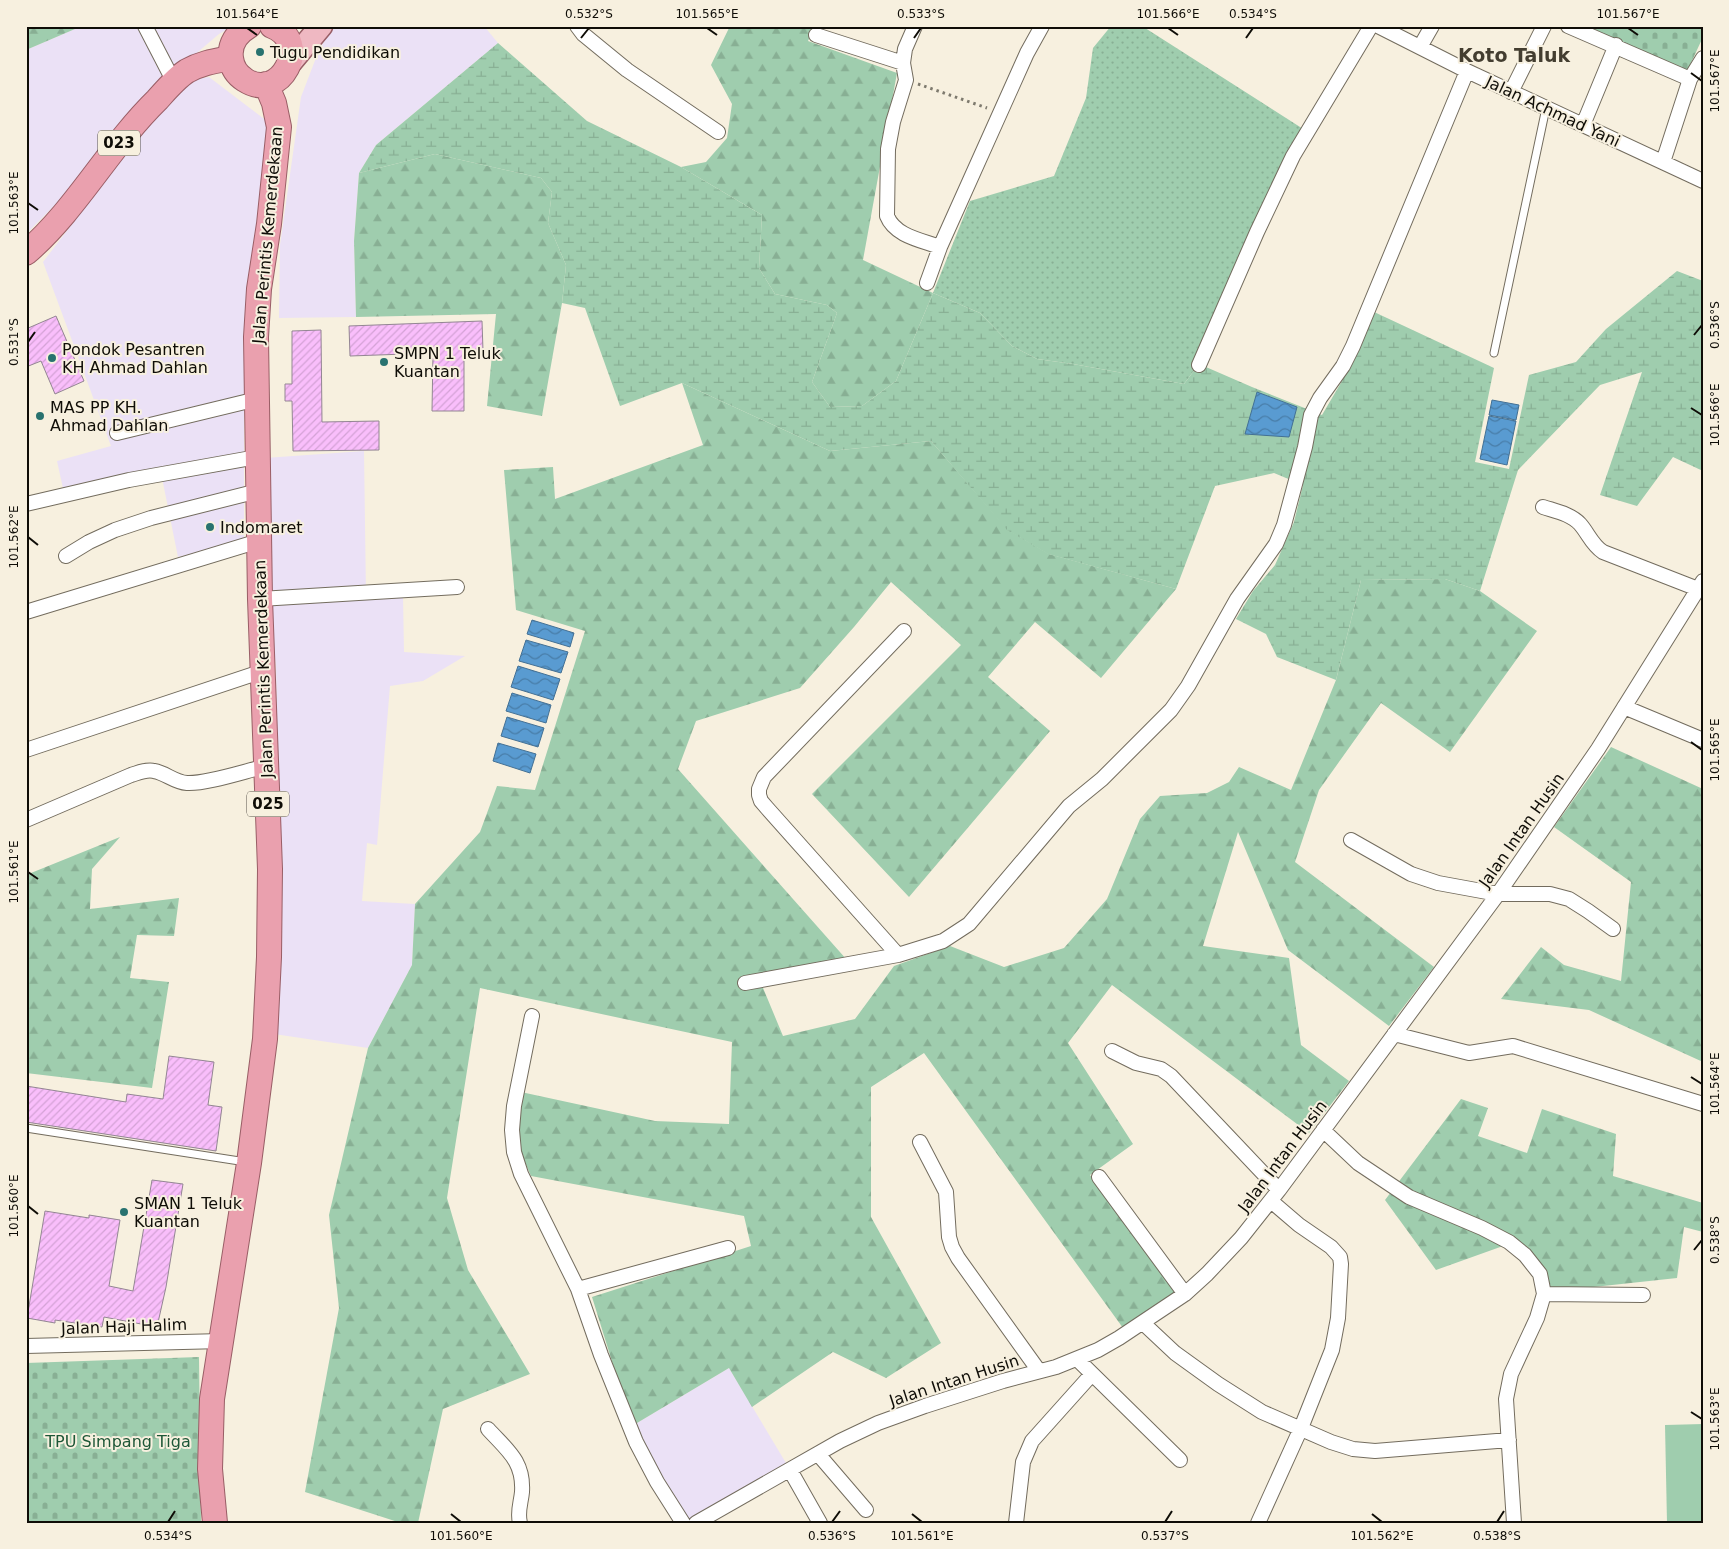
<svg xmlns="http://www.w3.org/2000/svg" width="1729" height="1549" viewBox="0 0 1729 1549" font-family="'DejaVu Sans',sans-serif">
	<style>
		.commercial { fill: #ebe1f6 }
		.grass { fill: url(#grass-dots) }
		.forest { fill: url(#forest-firs) }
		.wetland { fill: url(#wetland-marsh) }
		.cemetery { fill: url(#cemetery-stones) }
		.garden { fill: #9fcdae }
		.water { fill: url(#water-waves); stroke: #437094 }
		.building { fill: url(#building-hatch); stroke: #938693 }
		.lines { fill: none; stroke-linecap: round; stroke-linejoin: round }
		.service-casing { stroke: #736c5e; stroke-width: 9 }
		.minor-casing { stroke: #736c5e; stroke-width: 16 }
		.primary-casing { stroke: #995e66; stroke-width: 25 }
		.trunk-casing { stroke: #995e66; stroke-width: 26 }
		.path { stroke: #7e7a6e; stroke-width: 3; stroke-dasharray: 2.5 4; stroke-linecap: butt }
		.service { stroke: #fff; stroke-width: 7 }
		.minor { stroke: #fff; stroke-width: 14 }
		.primary { stroke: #efb8c2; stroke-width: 22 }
		.trunk { stroke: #eaa0ae; stroke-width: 24 }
		.ticks { fill: none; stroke: #0f0d07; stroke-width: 2 }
		.poi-dot { fill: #28726f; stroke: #f7f0df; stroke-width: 2 }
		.labels { text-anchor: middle; stroke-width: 4; stroke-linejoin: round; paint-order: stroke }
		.shield { fill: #f7f0df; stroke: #555148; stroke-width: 1 }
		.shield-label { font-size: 15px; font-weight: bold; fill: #0f0d07 }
		.poi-label { font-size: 16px; fill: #0f0d07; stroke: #f7f0df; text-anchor: start }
		.street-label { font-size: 16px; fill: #0f0d07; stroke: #f7f0df }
		.park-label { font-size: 16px; fill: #1e5737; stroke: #f7f0df }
		.quarter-label { font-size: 19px; font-weight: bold; fill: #433d30; stroke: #f7f0df }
		.neatline { fill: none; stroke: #0f0d07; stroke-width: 2 }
		.ticks-label { font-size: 12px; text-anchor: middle; fill: #0f0d07 }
	</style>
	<defs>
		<pattern id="grass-dots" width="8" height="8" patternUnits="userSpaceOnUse" patternTransform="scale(1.25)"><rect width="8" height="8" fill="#9fcdae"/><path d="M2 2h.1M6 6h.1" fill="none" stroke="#88af94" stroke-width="1.8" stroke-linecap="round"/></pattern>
		<pattern id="forest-firs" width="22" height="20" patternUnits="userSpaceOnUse" patternTransform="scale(1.25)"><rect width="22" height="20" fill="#9fcdae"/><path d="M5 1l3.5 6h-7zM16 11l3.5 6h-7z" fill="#88af94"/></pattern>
		<pattern id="wetland-marsh" width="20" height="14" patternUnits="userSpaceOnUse" patternTransform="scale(1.25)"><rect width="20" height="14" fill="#9fcdae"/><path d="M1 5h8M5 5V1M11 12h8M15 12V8" fill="none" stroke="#88af94"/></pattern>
		<pattern id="cemetery-stones" width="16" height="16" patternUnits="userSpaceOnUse" patternTransform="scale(1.25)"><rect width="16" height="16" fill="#9fcdae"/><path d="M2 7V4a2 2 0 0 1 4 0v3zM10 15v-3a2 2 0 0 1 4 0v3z" fill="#88af94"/></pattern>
		<pattern id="water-waves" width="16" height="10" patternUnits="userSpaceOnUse" patternTransform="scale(1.25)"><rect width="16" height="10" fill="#599bd1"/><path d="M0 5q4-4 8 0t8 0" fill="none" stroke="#487da8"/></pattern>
		<pattern id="building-hatch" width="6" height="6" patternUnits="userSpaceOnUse" patternTransform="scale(1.25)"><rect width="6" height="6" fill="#f9befb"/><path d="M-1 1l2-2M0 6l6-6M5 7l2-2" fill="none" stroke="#d4a2d6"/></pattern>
	</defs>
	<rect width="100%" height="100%" fill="#f7f0df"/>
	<path class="commercial" d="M82,26H233L219,34L151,92L55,205L26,234V50Z
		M333,26H484L498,43L376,145L359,173L354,241L356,317L279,318L280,245L301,97L319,50Z
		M209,77L267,121L272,129L253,268L244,392V541L178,557L161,473L64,493L57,461L111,446L43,262L160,109L196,79Z
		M364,451L366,596H403L404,652L465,656L423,681L390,686L377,845L367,843L362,901L415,904L412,965L368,1048L274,1034L280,920L276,668L266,572L265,458Z
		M729,1368L786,1463L689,1522L632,1426Z"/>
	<path class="grass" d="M1111,26H1142L1311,134L1199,364L1184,384L1073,364L1037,359L1012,346L980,313L933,293L970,201L1054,176L1086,98L1093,48Z"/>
	<path class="forest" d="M26,26H82L26,50Z
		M728,26H815L808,41L897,73L863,260L933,293L896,381L862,406L830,407L812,382L837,313L827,305L775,294L759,268L762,215L681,167L706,162L727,138L732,104L711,65L729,28Z
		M435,154L541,178L552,192L548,223L566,265L562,303L542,416L487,406L496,314L356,317L354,241L359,173Z
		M682,383L830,451L931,441L1008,530L1049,554L1176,589L1101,678L1035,622L988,677L1050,731L909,897L812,794L961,645L891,582L854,627L800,688L696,721L678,769L847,960L758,976L783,1036L855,1019L894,966L950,946L1004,967L1064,948L1107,899L1140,819L1160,796L1207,793L1229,782L1239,767L1291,790L1336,680L1361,580L1445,579L1480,591L1537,631L1450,752L1381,703L1319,790L1295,862L1434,967L1389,1026L1288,950L1238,832L1203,946L1289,958L1301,1045L1349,1081L1309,1133L1112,985L1068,1043L1133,1144L1090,1175L1177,1293L1123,1328L924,1053L871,1087V1217L941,1343L886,1378L833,1352L752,1407L729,1368L632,1426L592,1297L751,1246L744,1216L531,1176L518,1147L521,1092L655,1121L729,1124L732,1042L480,988L447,1198L468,1270L530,1374L443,1409L418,1523H401L305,1492L339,1308L329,1215L368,1048L412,965L415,904L480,832L497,786L535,790L585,631L516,610L504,470L553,467L555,499L703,445Z
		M1611,747L1703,789V1062L1589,1010L1501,999L1541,947L1564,965L1621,981L1631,882L1554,827Z
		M120,837L92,869L90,909L179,898L174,936L137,935L130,978L169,982L152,1088L26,1073V875Z
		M1461,1099L1488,1108L1478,1136L1527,1153L1542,1109L1616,1134L1613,1176L1703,1203V1232L1684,1227L1677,1278L1538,1293L1534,1273L1503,1246L1436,1270L1385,1200Z"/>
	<path class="wetland" d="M498,43L587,121L681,167L762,215L759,268L775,294L827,305L837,313L812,382L830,407L862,406L896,381L933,293L980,313L1012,346L1037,359L1073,364L1184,384L1199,364L1252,387L1322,415L1342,381L1372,311L1494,368L1475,462L1509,469L1529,375L1576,362L1606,329L1677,271L1703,281V471L1673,457L1637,506L1600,495L1642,372L1600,385L1518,470L1480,591L1445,579L1361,580L1336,680L1277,657L1266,634L1236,619L1253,591L1275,565L1294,522L1303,485L1274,473L1215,486L1176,589L1048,554L1007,530L931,441L830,451L682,383L620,406L585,308L562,303L566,265L548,223L552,192L541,178L435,154L359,173L376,145Z"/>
	<path class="cemetery" d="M1574,26H1703V37L1684,78Z
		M199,1357L201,1523H26V1363Z"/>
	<path class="garden" d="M1703,1424V1523H1667L1665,1425Z"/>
	<path class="water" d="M1257,392L1297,407L1289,437L1245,434Z
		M1492,400L1519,405L1516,420L1489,415Z
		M1489,416L1516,421L1507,465L1480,459Z
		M532,620L574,633L570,647L527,634Z
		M526,640L568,652L561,673L519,661Z
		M518,666L560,679L553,700L511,687Z
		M512,693L551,705L546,723L506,711Z
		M507,717L544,728L538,747L501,736Z
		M498,743L536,754L530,773L493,761Z"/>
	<path class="building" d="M56,316L84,381L55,394L41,361L26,367V329Z
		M482,321L483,351L464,352V411H432L433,353L350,356L349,326Z
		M321,330L322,422L379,421V450L293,451L292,401H285V384H292V331Z
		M169,1056L214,1062L208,1105L222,1107L216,1151L26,1122V1086L126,1102L127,1094L163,1099Z
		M152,1180L183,1184L166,1287L157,1327L104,1317L102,1327L55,1320V1323L27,1318L45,1211L89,1218V1215L120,1220L109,1286L133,1291Z"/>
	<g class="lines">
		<defs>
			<path id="service" d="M1494,353L1546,108
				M26,1128L246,1162"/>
			<path id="minor" d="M145,26L174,82
				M577,26L583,34L627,70L718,132
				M915,26L905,49L903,63L906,80L893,122L888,149L887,216C895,236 921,240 940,247
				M1378,26L1467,71L1703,181
				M1568,26L1690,79
				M816,35L903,63
				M1420,47L1432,26
				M1511,92L1544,26
				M1583,125L1616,45
				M1663,162L1690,79L1703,58
				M927,283L940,247L1027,53L1042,26
				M1199,365L1257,232L1293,156L1371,26
				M117,433L257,399
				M26,504L129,480L257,457
				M1543,507C1555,511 1571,514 1580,524C1588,533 1592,545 1603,552L1698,589
				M66,556L89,542L115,530L151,518L258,491
				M260,599L457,587
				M26,612L259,541
				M1624,707L1703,740
				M26,750L263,671
				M26,820L131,775C138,773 146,769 154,771C166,773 174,782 187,783C207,784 245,771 267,766
				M1351,840L1411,874L1438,883L1498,894H1550L1569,899L1588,911L1613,929
				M898,955L767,808L761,801L759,795V789L764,777L904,631
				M745,983L898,955L943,941L969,924L1069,806L1102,779L1171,710L1188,686L1237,599L1276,544L1284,525L1305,447L1311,415L1320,398L1343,366L1353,346L1467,71
				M532,1016L514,1106L512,1130L514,1152L521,1174L578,1289L601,1355L636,1442L657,1482L683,1523
				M1394,1034L1469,1053L1513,1046L1703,1104
				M1112,1051L1136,1063L1161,1069L1171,1076L1279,1190
				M1323,1130L1358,1163L1409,1197L1482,1228L1509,1242L1525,1255L1540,1274L1544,1294L1537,1318L1511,1374L1506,1399L1514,1523
				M920,1142L946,1192L949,1237L952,1247L958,1258L1039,1371
				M1099,1177L1185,1294
				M578,1289L728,1248
				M1544,1294L1643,1295
				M1143,1323L1175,1353L1218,1384L1262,1412L1331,1442L1353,1449L1375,1451L1509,1440
				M26,1346L222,1341
				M1077,1359L1180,1460
				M488,1429C507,1450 524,1461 522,1492C521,1503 517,1512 520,1523
				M818,1454L866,1510
				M790,1470L820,1523
				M696,1523L840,1441L878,1423L925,1406L1003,1381L1056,1367L1098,1350L1119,1338L1185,1294L1207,1274L1241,1238L1279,1190L1498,894L1598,749L1703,581
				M1016,1523L1023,1462L1032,1441L1092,1374
				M1258,1523L1301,1428L1332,1350L1338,1318L1341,1264L1340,1257L1331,1247L1299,1225L1271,1201"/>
			<path id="primary" d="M290,63L321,26"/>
			<path id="trunk" d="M249,26C237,33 229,44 231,58C232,67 237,75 245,80C280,103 313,42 272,26
				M26,253C77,209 109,147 157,100C166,90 176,78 187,71C201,63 215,61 231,58
				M215,1523L210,1469L212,1399L249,1163L265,1039L269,957L270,869L260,599L256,337L259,289L269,224L279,127L274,103L266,84"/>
		</defs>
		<use href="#service" class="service-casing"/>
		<use href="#minor" class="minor-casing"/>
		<use href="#primary" class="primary-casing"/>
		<use href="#trunk" class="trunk-casing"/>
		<path class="path" d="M918,84L987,108"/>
		<use href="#service" class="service"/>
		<use href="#minor" class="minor"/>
		<use href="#primary" class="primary"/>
		<use href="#trunk" class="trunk"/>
	</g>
	<path class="ticks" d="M247,28L257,35M707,28L717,35M1168,28L1178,35M1628,28L1638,35M581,38L589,28M914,38L921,28M1246,38L1253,28M1691,73L1702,81M28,203L38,210M1694,335L1702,325M28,342L35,332M1691,408L1702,415M28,537L38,545M1691,742L1702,750M28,872L38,879M1691,1077L1702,1084M28,1206L38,1214M1694,1250L1702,1240M1691,1412L1702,1419M451,1514L461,1522M912,1514L922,1522M1372,1514L1382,1522M168,1522L175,1511M832,1522L840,1511M1165,1522L1172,1511M1497,1522L1504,1511"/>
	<g class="poi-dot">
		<circle cx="260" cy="52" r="5"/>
		<circle cx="52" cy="358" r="5"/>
		<circle cx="384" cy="362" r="5"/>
		<circle cx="40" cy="416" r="5"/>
		<circle cx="210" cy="527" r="5"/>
		<circle cx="124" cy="1212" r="5"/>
	</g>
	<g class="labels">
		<g class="shield">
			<rect x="98" y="130.5" width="42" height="25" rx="4"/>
			<rect x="247" y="791.5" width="42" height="25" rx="4"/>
		</g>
		<g class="shield-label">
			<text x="119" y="148">023</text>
			<text x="268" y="809">025</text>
		</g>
		<g class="poi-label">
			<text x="270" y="58">Tugu Pendidikan</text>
			<text x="62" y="355">Pondok Pesantren<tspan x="62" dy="18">KH Ahmad Dahlan</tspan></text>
			<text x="394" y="359">SMPN 1 Teluk<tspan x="394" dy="18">Kuantan</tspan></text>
			<text x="50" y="413">MAS PP KH.<tspan x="50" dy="18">Ahmad Dahlan</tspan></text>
			<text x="220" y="533">Indomaret</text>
			<text x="134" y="1209">SMAN 1 Teluk<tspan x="134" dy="18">Kuantan</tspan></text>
		</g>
		<g class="street-label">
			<text transform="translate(1553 111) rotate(25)" y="6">Jalan Achmad Yani</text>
			<text transform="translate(267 235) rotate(-85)" y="6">Jalan Perintis Kemerdekaan</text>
			<text transform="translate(263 669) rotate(-92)" y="6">Jalan Perintis Kemerdekaan</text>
			<text transform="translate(1521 830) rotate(-55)" y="6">Jalan Intan Husin</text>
			<text transform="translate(1282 1156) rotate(-53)" y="6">Jalan Intan Husin</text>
			<text transform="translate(124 1326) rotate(-2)" y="6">Jalan Haji Halim</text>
			<text transform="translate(954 1380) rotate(-18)" y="6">Jalan Intan Husin</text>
		</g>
		<g class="park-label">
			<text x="118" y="1447">TPU Simpang Tiga</text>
		</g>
		<g class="quarter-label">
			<text x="1514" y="62">Koto Taluk</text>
		</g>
	</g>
	<rect width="1729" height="1549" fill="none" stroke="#f7f0df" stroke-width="55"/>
	<rect x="28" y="28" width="1674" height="1494" class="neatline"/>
	<g class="ticks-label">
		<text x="247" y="18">101.564°E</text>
		<text x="589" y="18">0.532°S</text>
		<text x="707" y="18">101.565°E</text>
		<text x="921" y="18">0.533°S</text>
		<text x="1168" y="18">101.566°E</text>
		<text x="1253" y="18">0.534°S</text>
		<text x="1628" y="18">101.567°E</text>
		<text transform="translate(1715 81) rotate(-90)" y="4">101.567°E</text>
		<text transform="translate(14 203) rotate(-90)" y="4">101.563°E</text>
		<text transform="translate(1715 325) rotate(-90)" y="4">0.536°S</text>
		<text transform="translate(14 342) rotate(-90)" y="4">0.531°S</text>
		<text transform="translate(1715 415) rotate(-90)" y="4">101.566°E</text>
		<text transform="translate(14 537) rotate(-90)" y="4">101.562°E</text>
		<text transform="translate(1715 750) rotate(-90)" y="4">101.565°E</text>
		<text transform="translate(14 872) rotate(-90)" y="4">101.561°E</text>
		<text transform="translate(1715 1084) rotate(-90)" y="4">101.564°E</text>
		<text transform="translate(14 1206) rotate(-90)" y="4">101.560°E</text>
		<text transform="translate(1715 1240) rotate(-90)" y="4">0.538°S</text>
		<text transform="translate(1715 1419) rotate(-90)" y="4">101.563°E</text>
		<text x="168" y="1540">0.534°S</text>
		<text x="461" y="1540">101.560°E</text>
		<text x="832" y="1540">0.536°S</text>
		<text x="922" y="1540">101.561°E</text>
		<text x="1165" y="1540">0.537°S</text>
		<text x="1382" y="1540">101.562°E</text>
		<text x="1497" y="1540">0.538°S</text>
	</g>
</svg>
